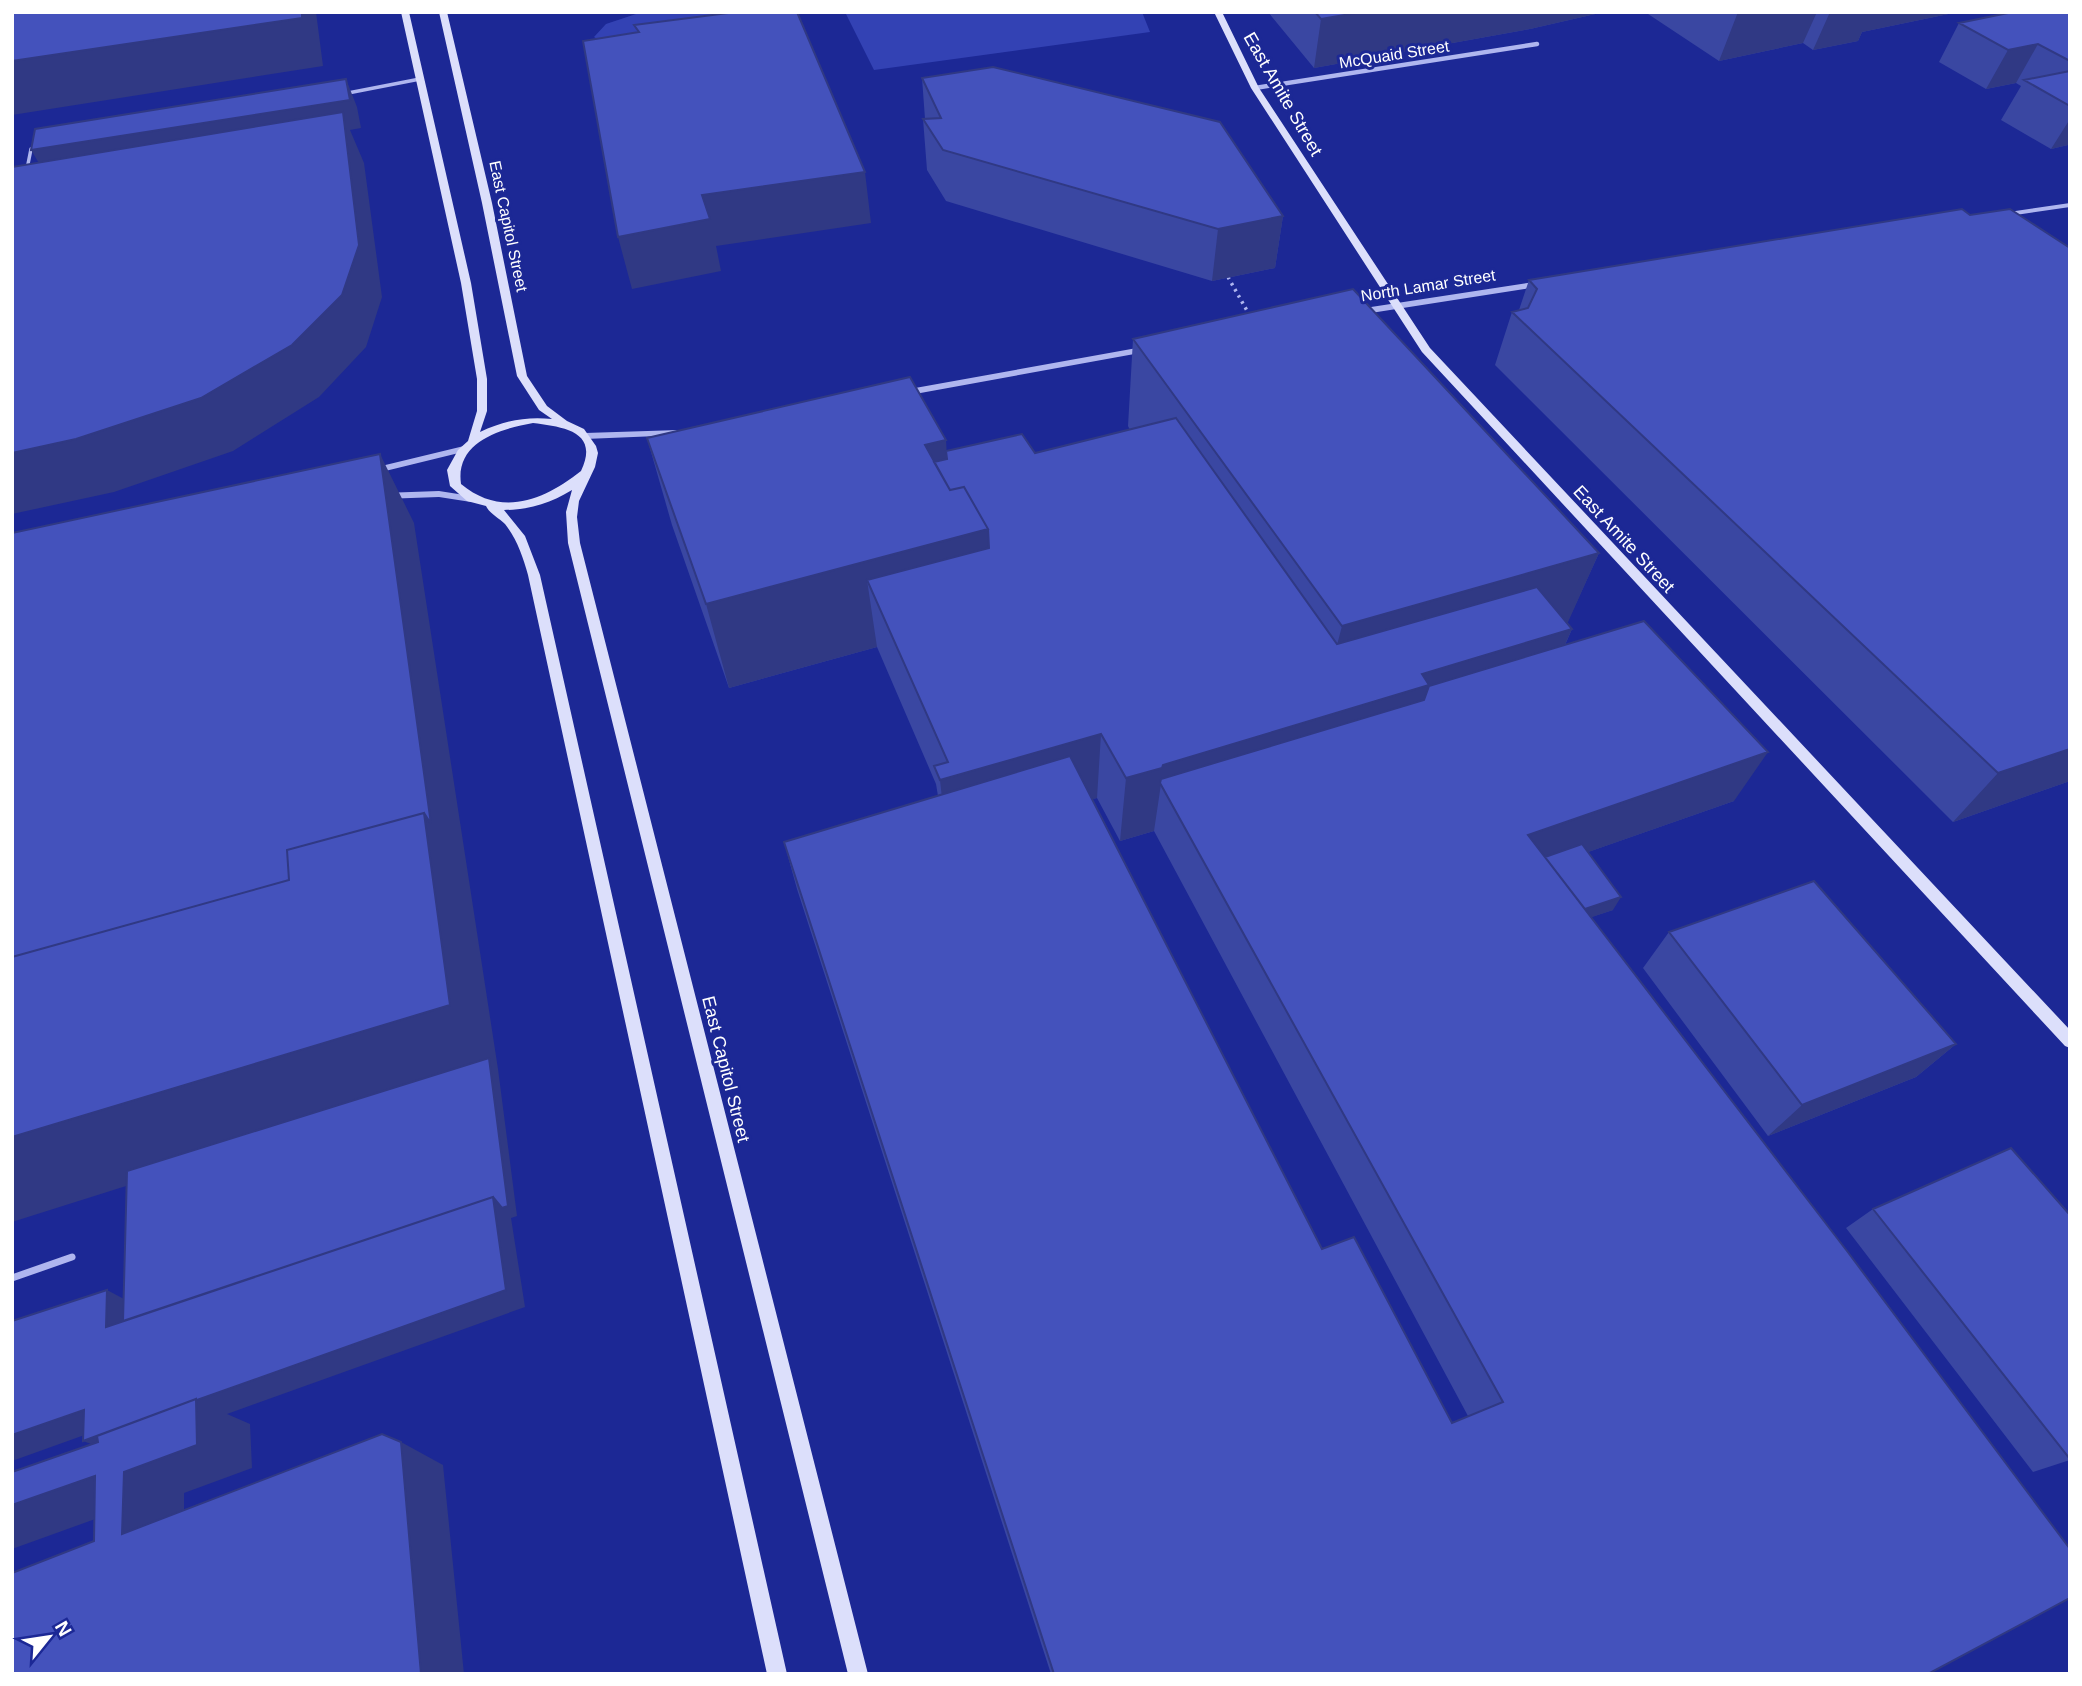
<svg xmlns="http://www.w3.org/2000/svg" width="2082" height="1686" viewBox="0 0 2082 1686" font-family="Helvetica,sans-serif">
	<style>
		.green { fill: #3342b4 }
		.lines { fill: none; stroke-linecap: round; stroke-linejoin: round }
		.service-far1 { stroke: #afb6ef; stroke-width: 3.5 }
		.service { stroke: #afb6ef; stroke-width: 7 }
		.minor { stroke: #afb6ef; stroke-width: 4.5 }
		.tertiary { fill: #afb6ef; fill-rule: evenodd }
		.secondary { fill: #dcdffb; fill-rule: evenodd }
		.path-bridge { stroke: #afb6ef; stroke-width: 3.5; stroke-dasharray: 2.5 4.5; stroke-linecap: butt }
		.wall { fill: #3a47a2; fill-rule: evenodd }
		.shaded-wall { fill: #303984 }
		.building { fill: #4452bc; stroke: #303984; stroke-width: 2 }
		.labels { text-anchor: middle; stroke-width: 6; stroke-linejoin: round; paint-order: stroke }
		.far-street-label { font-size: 16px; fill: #fff; stroke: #1c2895 }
		.street-label { font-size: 18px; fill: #fff; stroke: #1c2895 }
	</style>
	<rect width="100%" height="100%" fill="#1c2895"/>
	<path class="green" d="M642,12H735L745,17L600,41L594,37L606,24Z
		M845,12H1142L1150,32L874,70Z"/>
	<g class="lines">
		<path class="service-far1" d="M348,93L420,79
			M27,169L31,149L38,147"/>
		<path class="service" d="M12,1278L72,1257"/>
		<path class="minor" d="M1255,88L1537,44"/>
		<path class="tertiary" d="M2070,203V207L2002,217L1998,215L2002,213Z
			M1541,281L1544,282V286L1358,315L1354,312L1358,309Z
			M1148,346L1152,349L1151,351L904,396L899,393L904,390Z
			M679,430L684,433L682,435L585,439L580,436L585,433Z
			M464,446L469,449L467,451L373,474L368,471L373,468Z
			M439,491L471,496L476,499L471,502L439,497L383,499L378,496L383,493Z"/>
		<path class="secondary" d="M401,12H409L471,283L487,379V411L480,432C504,421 526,416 552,419L539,410L517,376L482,203L439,12H447L492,203L527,376L547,406L567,421L584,429L596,446L598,453L595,467L579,501L577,517L580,543L868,1674H848L568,543L566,512L572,490C551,503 529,510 504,510L525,536L540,575L787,1674H767L528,575C523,557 517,539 505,524C499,518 489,513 486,506L467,501L450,486L447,470L458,450L468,441L477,411V379L461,283ZM533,423C563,427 600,431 581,471C544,500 502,518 461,484C455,442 500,429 533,423Z
			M1214,12H1222L1259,88L1430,348L2070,1030V1048L2065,1046L1422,352L1251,88Z"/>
		<path class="path-bridge" d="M1228,277L1250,316"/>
	</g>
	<path class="wall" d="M1268,12H1604L1530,29L1314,68Z
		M1645,12H1958L1862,32L1858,41L1813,50L1803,43L1719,61Z
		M2070,12V147L2068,145L2051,149L2001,120L2021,86L2016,83L1986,89L1939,62L1959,23Z
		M922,78L1283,216L1275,268L1212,281L946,201L927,170L923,119H925Z
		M1970,215L2070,248V781L1953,822L1495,365L1512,312L1519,310L1529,280Z
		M1133,339L1599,553L1567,623L1572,629L1565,645L1734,801L1588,852L1613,910L1591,917L1928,1674H1051L797,889L784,842L938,796L936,784L877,647L729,688L672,525L647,438L946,440V451L1035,453L1130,430L1128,426ZM1097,798L1120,841L1154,831L1468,1416L1452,1423L1322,1249L1092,799Z
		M1669,932L1956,1044L1916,1077L1768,1136L1643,968Z
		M1873,1209L2070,1460L2033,1472L1846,1228Z"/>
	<path class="shaded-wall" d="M302,12H316L323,66L12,115V61Z
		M1362,12H1604L1530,29L1314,68L1321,19Z
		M1738,12H1817L1803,43L1719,61Z
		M1830,12H1958L1862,32L1858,41L1813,50Z
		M2038,44L2016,83L1986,89L2008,50Z
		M346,79L357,107L361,128L350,130L364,163L382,297L366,347L319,397L233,451L114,492L12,514V453L48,178L31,150Z
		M2070,119V142L2068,145L2051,149Z
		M865,172L871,223L716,246L721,271L632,289L618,237L702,195Z
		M1283,216L1275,268L1212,281L1218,229Z
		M946,440L950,506L925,445Z
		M380,454L414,523L498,1069L517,1216L511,1218L525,1307L227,1414L250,1424L252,1468L184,1493V1551L122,1534L123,1509L12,1549V1505L118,1454L83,1441L106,1327L107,1290L139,1307L493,1197L491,1071L12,1222V1137L344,921Z
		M988,529L992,615L867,580L877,647L729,688L706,604Z
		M1599,553L1564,631L1572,629L1542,695L1161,784L1154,831L1120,841L1126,778L1320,710L1342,626Z
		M1101,734L1097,798L947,843L940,780Z
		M2070,749V781L1953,822L1998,773Z
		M1768,752L1734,801L1517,877L1528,835Z
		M1621,897L1613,910L1542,934L1549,921Z
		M1956,1044L1916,1077L1768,1136L1802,1105Z
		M84,1410L118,1423L12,1461V1435Z
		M401,1442L443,1465L464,1674H421Z"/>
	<path class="building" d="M12,12H302V18L12,61Z
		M736,12H797L865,172L702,195L710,219L618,237L583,41L639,32L634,25Z
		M1315,12H1362L1321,19Z
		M2013,12H2070V61L2038,44L2008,50L1959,23Z
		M993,67L1220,122L1283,216L1218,229L943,150L923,119L941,118L922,78Z
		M2070,71V106L2024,80Z
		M346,79L350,100L31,150L35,129Z
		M343,112L359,245L342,295L292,345L201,398L76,439L12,453V167Z
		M1962,209L1970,215L2010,209L2070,248V749L1998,773L1512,312L1528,308L1537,289L1529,280Z
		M1353,289L1599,553L1342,626L1133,339Z
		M910,377L946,440L925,445L950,490L964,487L988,529L706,604L647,438Z
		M1176,418L1337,644L1537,587L1572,629L1422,674L1429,685L1163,765L1162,768L1126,778L1101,734L940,780L934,766L948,762L867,580L989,548L988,529L964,487L950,490L934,462L947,459L946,451L1022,434L1035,453Z
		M380,454L431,824L424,813L287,850L289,880L12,957V533Z
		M1644,621L1768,752L1528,835L1847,1251L2070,1549V1598L1928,1674H1054L784,842L1070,756L1322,1249L1354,1237L1452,1423L1503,1402L1160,783L1161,779L1424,700L1429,686Z
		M424,813L450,1005L12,1137V957L289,880L287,850Z
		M1582,844L1621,897L1585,909L1545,857Z
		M1814,881L1956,1044L1802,1105L1669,932Z
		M489,1058L508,1206L502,1208L493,1197L123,1321L127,1171Z
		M2011,1148L2070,1215V1459L1873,1209Z
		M493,1197L506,1290L197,1400L196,1399L83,1441L84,1410L12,1435V1321L107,1290L106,1327Z
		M196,1399L197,1445L124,1472L122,1534L382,1434L401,1442L421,1674H12V1573L94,1541L95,1476L12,1505V1472L98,1442L97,1436Z"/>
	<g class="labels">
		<g class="far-street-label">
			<text transform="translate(1394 54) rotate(-9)" y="6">McQuaid Street</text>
			<text transform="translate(509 226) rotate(78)" y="6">East Capitol Street</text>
			<text transform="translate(1428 285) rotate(-9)" y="6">North Lamar Street</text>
		</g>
		<g class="street-label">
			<text transform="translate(1283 94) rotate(60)" y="6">East Amite Street</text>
			<text transform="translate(1624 539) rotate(47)" y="6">East Amite Street</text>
			<text transform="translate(726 1069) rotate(76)" y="6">East Capitol Street</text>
		</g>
	</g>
	<rect width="2082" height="1686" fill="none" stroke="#ffffff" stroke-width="28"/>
	<g transform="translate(49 1637) rotate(60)" stroke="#1c2895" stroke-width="5" paint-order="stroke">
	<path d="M0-5L12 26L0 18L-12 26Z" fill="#ffffff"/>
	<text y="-10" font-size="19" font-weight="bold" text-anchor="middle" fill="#ffffff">N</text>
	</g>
</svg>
